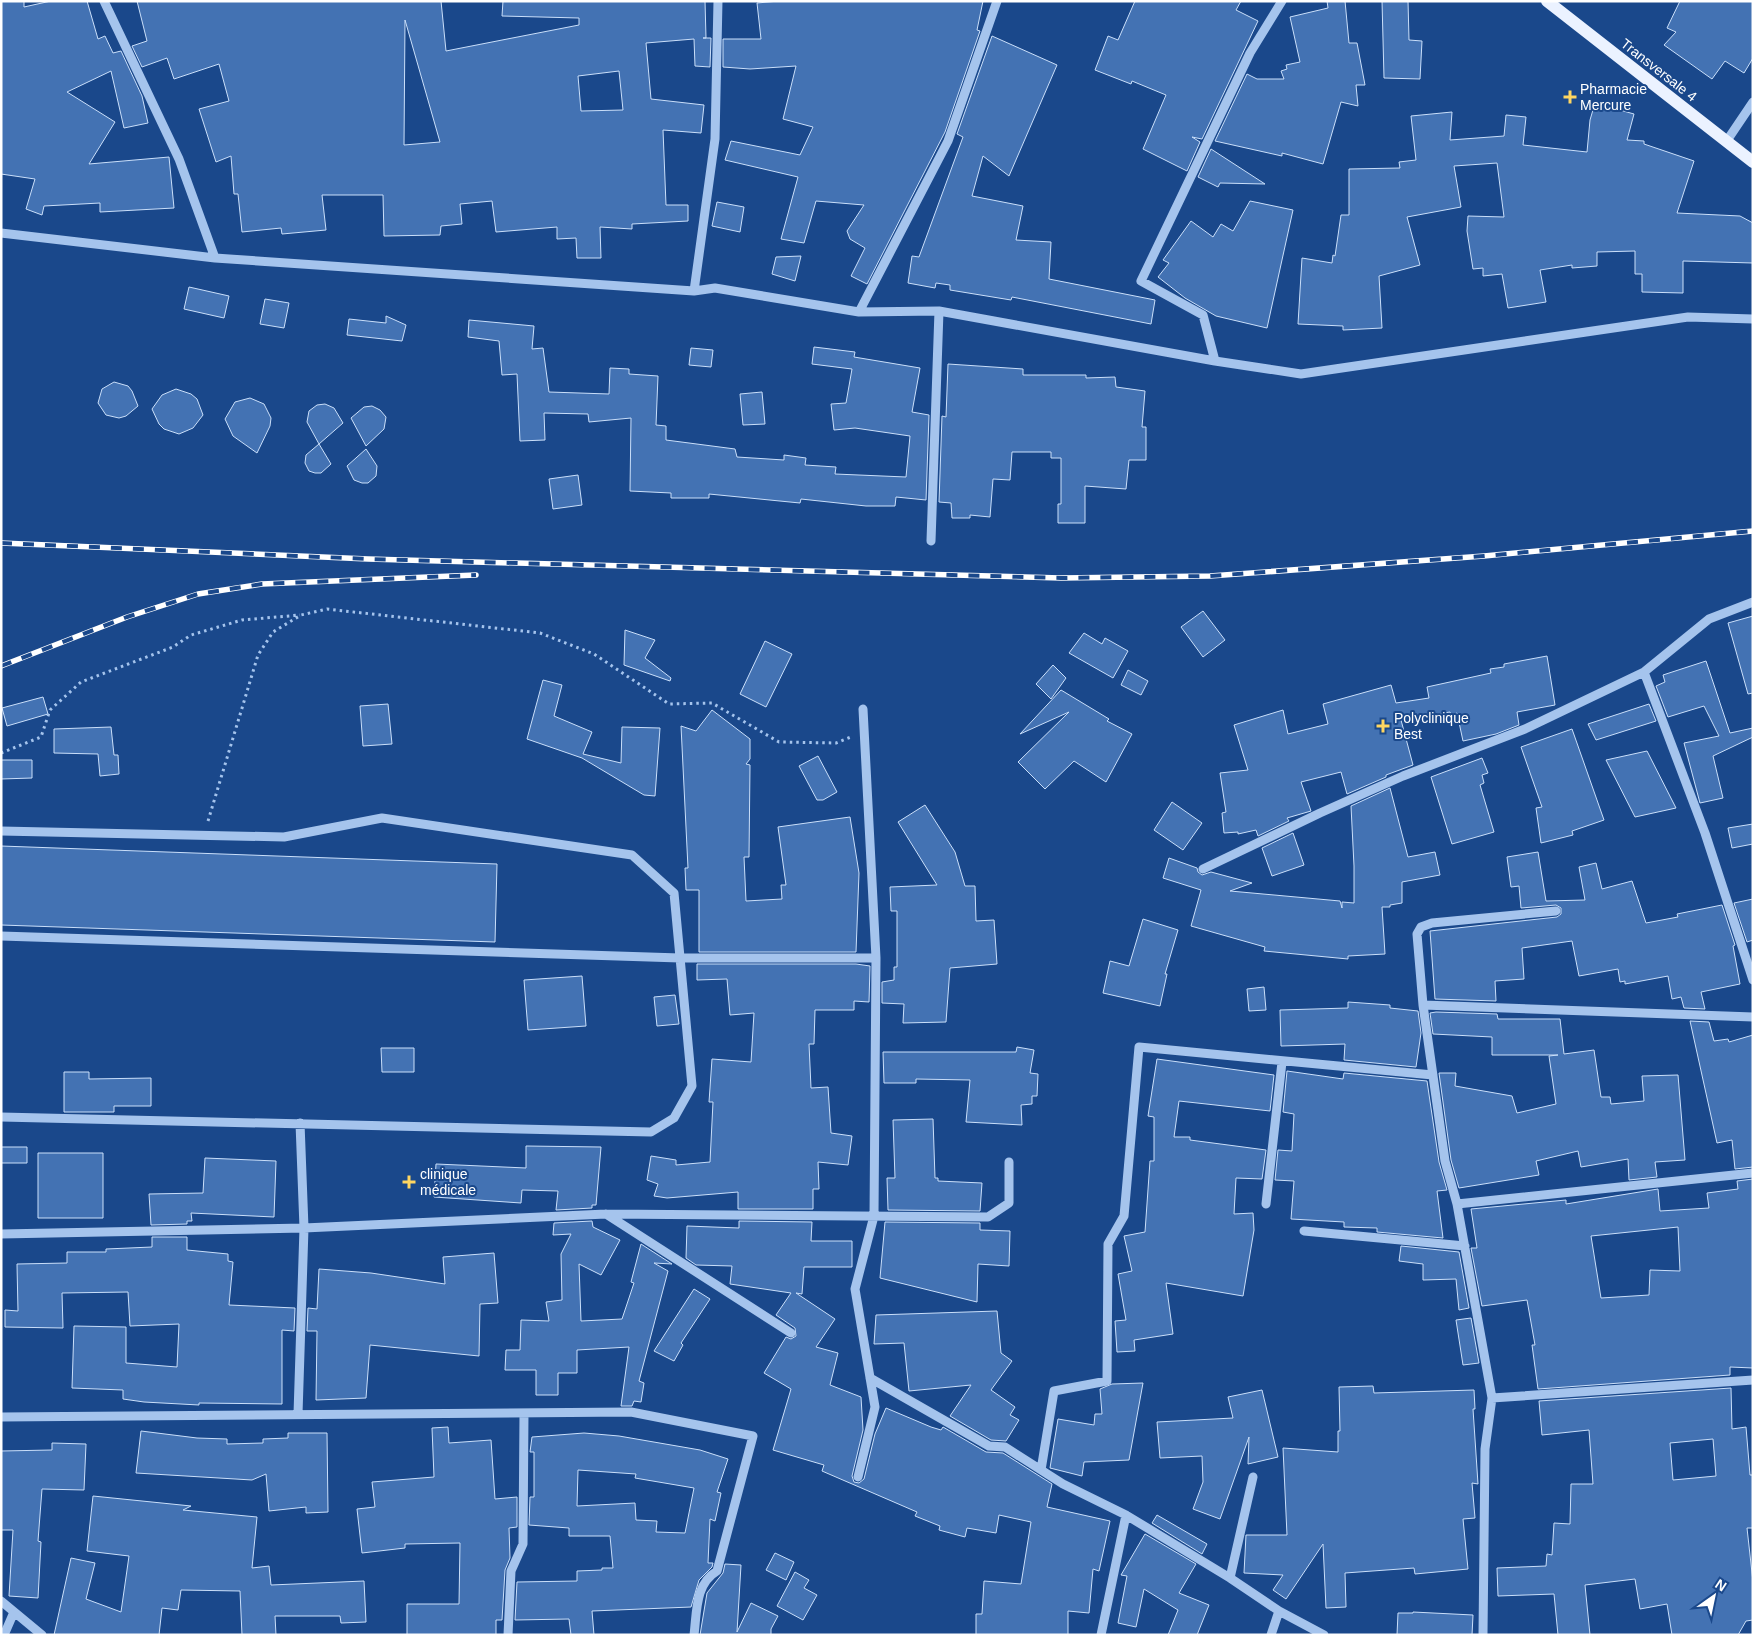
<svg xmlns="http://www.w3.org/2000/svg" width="1754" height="1636" viewBox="0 0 1754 1636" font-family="Helvetica,sans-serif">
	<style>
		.building { fill: #4372b3; stroke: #cadffa; fill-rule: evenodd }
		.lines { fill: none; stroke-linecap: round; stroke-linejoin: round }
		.path { stroke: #a5c4ed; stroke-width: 3; stroke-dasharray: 2.5 4; stroke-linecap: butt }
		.minor { stroke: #a5c4ed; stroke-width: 9 }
		.major { stroke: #ebf2ff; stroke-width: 12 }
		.rail-casing { stroke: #fff; stroke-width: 5.5 }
		.rail { stroke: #1a488b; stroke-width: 4; stroke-dasharray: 11; stroke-linecap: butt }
		.poi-dot { fill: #ffd661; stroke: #1a488b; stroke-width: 2 }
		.labels { text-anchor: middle; stroke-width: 4; stroke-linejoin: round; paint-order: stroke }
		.street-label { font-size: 14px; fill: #fff; stroke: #1a488b }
		.poi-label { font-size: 14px; fill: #fff; stroke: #1a488b; text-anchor: start }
	</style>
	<rect width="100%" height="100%" fill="#1a488b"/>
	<path class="building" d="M1,1H24V7L51,1H87L98,39L105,36L113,53L121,51L142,96L148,123L124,128L111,71L67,92L115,122L89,164L169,157L174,208L100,212V203L44,206L42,215L26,209L35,179L1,174Z
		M137,1H441L446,51L579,25V18L502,16L503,1H705L706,38H703H711L710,67L695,66L694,39L646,43L651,99L704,105L701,133L663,130L666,205H688V221L632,224V229L600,227L601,258H577L576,238L557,239V227L496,232L492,201L460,204L462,224L441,226L440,235L384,236L383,195H322L326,230L282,234L281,228L242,232L238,194H234L231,156L216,162L199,109L229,101L219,64L174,79L167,58L142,67L132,46L147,41ZM405,20L440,142L404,145ZM619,71L623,110L581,111L578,76Z
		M779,1H983L977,30L980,31L945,132L867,284L851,276L865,248L850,239L847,231L864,205L816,201L804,243L781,239L798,177L725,160L731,141L800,155L813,127L783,119L796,66L750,69L723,67V39H761L757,3Z
		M1135,1H1241L1236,10L1258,21L1202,139L1192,137L1200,142L1187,171L1143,149L1166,95L1132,81L1131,84L1095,70L1108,36L1118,40Z
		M1327,1H1345L1349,43H1357L1365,85H1356L1358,106L1341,102L1323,164L1282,153V156L1215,141L1247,74L1257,79H1284L1281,71L1287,69L1286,65L1300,62L1290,17L1328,8Z
		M1382,1H1408L1409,40L1422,41L1420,79L1384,78Z
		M1680,1H1753V58L1744,73L1725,61L1712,79L1664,45L1676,32L1667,28Z
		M992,36L1057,65L1009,176L983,156L972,196L1023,206L1016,240L1051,242L1049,279L1155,300L1151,324L1012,297L1011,300L950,290V285L936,283L935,288L908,283L912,256L919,257L963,137L957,134Z
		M1595,103L1634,114L1627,140L1644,141V144L1694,161L1677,213L1740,216L1753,223V263L1683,261V293L1642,292V274H1635V251L1597,252V266L1572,268V265L1540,270L1546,302L1508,308L1502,274L1483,276V268L1473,269L1467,231L1468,216L1504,217L1497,163L1454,166L1461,207L1407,217L1420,265L1379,276L1382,328L1343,330V326L1298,324L1302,258L1332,263L1333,255L1335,256L1341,215H1349V169L1400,168L1399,162L1416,160L1411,116L1452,112L1450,140L1504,136L1506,115L1526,117L1523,145L1587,152L1590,120Z
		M1211,149L1265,184L1220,183L1218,187L1198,177Z
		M1250,201L1293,210L1267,328L1216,316L1185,298L1158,277L1169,263L1163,260L1191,221L1213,237L1221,224L1233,231Z
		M717,202L744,207L740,232L712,226Z
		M801,256L795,281L772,274L776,257Z
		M189,287L229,296L224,318L184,309Z
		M265,299L289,303L284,328L260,324Z
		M386,316L406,325L402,341L347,335L349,319L386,323Z
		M469,320L534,326L532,349L543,348L549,392L609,394L610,368L629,369V374L658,376L656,425L666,426V440L735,449L737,457L784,460V455L806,458L805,465L836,467L835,474L906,477L910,436L855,428L834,430L831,404L846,403L852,369L812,364L814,347L855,352L854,357L920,368L912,412L929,415L926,500L896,497L895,506H866L801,499L800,503L709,494V498H671V493L630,491L631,418L589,422L588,414L544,413L545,440L520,441L517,374L502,375L499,341L468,337Z
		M691,348L713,350L711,367L689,365Z
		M948,364L1023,369V375H1086V378L1115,377L1116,387L1145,391L1142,427H1146V460H1129L1126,489L1085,486V523H1058V504H1061V458H1051V452H1012L1010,480L993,479L990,517L970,515V518H952L951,503L939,502L942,416L946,417Z
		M114,382L128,386L132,391L138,406L126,416L119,418L106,415L98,403L102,389Z
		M176,389L191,394L197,399L203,415L193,428L179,434L164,429L159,424L152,409L162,395Z
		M762,392L765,424L743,425L740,394Z
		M250,398L264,404L271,418L270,426L257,453L233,436L225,419L235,402Z
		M325,404L334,408L343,423L319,444L307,422L309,411L317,405Z
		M372,406L380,410L386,417L384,429L366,446L351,418L364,407Z
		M319,444L331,464L321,473H315L309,471L305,463L306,455Z
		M366,449L377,466L376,476L368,483H362L354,480L347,466Z
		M578,475L582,505L553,509L549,479Z
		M1203,611L1225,640L1203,657L1181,627Z
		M1753,616V693L1748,694L1728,623Z
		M625,630L655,640L645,658L671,678L670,681L624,665Z
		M1084,633L1102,644L1105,638L1128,651L1113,678L1069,653Z
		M765,641L792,654L766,707L740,694Z
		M1547,656L1555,705L1517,712L1519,725L1496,734L1463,741L1457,713L1451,715L1450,712L1401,720L1413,765L1386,775V777L1347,794L1341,772L1301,782L1311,811L1287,818L1289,821L1258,836L1256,830L1238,834V832L1224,833L1222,813L1226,812L1220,773L1248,770L1234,725L1283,710L1288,734L1328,724L1323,704L1391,685L1396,703L1429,698L1427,687L1491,673L1490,669L1504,667V664Z
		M1706,661L1730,733L1753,728V737L1713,756L1723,798L1700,803L1684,743L1719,736L1704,706L1668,717L1656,686L1665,682L1663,675Z
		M1053,665L1066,678L1051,699L1036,684Z
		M1128,670L1148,681L1141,695L1121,685Z
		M543,680L562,685L554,716L592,732L583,754L621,763L622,727L660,728L655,796L644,795L582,758L527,739Z
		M1061,690L1109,719L1107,721L1132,734L1106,782L1074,761L1045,789L1018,762L1069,712L1020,734Z
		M43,697L48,714L7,726L2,708Z
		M388,704L392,744L363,746L360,706Z
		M1649,704L1656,721L1596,740L1588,724Z
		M712,710L750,739V759L746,764L750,765L749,857H744L746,901L782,899L781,885H786L778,827L850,817L859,873L856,952H699V890H686L685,868H688L681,726L696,731Z
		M111,727L114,755H118L119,774L100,776L98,754L54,753V729Z
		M1572,729L1604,820L1572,831L1573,835L1541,843L1536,808L1542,807L1521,747Z
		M1647,751L1676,808L1635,817L1606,760Z
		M818,756L837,792L823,800H817L799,766Z
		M1482,758L1488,773L1482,775L1484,783L1480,785L1494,832L1452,844L1431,777Z
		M1,760H32V778L1,779Z
		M1390,788L1408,857L1435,852L1440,875L1402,882V903L1390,905V907H1382L1385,954L1348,956V959L1264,951L1265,947L1191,926L1201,890L1163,878L1169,858L1197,868L1198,872L1202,875L1211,872L1252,883L1230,891L1340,901L1342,908V902L1354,903V866L1351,806Z
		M1172,802L1202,823L1183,850L1154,830Z
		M925,805L955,852L965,886H975L976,921L994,920L997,964L950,968L946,1022L903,1023L904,1004L882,1003V982L894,980V967H897V911H891L890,887L937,885L898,822Z
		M1753,824V844L1732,848L1728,828Z
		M1293,833L1304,865L1272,876L1262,848Z
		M1,846L497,864L495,942L1,925Z
		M1538,852L1546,901L1585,900L1579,867L1596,863L1602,889L1632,881L1646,923L1678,917L1677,914L1722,905L1735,945L1733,946L1740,984L1701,992L1705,1009L1684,1008L1681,997L1672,999L1668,976L1625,984V981L1620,982L1618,969L1579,976L1572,941L1522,948L1524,979L1495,981L1496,1001L1435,999L1430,931L1557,917L1561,914V908L1556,905L1521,908L1519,886L1511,887L1507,857Z
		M1753,899V940L1747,942L1734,903Z
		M1143,919L1178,930L1165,974H1167L1160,1006L1103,993L1110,961L1129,966Z
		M697,964H856L870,966L869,1002L854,1001V1010H815L814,1044H809L811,1088L828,1087L831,1133L852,1136L848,1165L818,1162L819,1189H813V1209H738V1192L667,1198L654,1196L658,1184L647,1180L651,1156L676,1160V1165L710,1162L713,1102H709L712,1059L751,1062L754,1013L730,1015L727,979L697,980Z
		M582,976L586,1026L528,1030L524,980Z
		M1264,987L1266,1010L1249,1011L1247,989Z
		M675,995L679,1024L657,1026L654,997Z
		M1348,1002L1390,1005V1008L1418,1011L1421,1033L1416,1067L1344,1060L1345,1044L1281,1046L1280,1010L1348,1008Z
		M1436,1012L1497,1014L1498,1019H1560L1564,1054L1594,1050L1601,1097H1610L1611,1104L1644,1101L1642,1076L1678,1075L1685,1160L1655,1162L1657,1177L1629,1180L1628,1159L1581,1167L1578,1151L1536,1161L1539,1175L1459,1188L1451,1160L1439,1073H1456L1455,1086L1512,1096L1517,1113L1556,1104L1549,1056L1558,1055H1492V1037L1433,1034L1430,1013Z
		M1690,1021L1709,1022L1714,1041L1728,1039L1729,1042L1753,1035V1167L1735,1169L1732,1140L1717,1143Z
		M1017,1047L1034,1050L1030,1073L1038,1074L1037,1096H1032V1104L1021,1105L1022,1125L966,1122L970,1080L916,1079V1083H884L883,1052H1016Z
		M381,1048H414V1072H382Z
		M1157,1059L1274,1075L1270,1111L1179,1101L1174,1137H1190V1140L1266,1150L1262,1179L1236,1178L1234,1214L1253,1213L1254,1230L1243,1296L1166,1283L1173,1334L1134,1340L1135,1351L1117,1352L1115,1321L1126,1320L1118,1274L1132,1271L1124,1236L1145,1232L1150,1161H1154V1117L1148,1116Z
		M1287,1071L1343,1079L1344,1073L1427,1081L1439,1162L1447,1190L1437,1191L1443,1238L1377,1232V1228L1344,1227V1222L1291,1219L1294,1181L1275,1180L1278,1150L1292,1151L1294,1114L1283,1112Z
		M64,1072H89V1079L151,1078V1106H114V1112H64Z
		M933,1119L935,1178H938V1181L982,1183L980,1211L888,1210L887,1178H895L893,1120Z
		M526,1146L601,1147L596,1205H592V1208L556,1210L558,1191L522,1190L521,1203L434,1197L436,1164L526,1168Z
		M1,1147H27V1163H1Z
		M38,1153H103V1218H38Z
		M205,1158L276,1161L274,1217L191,1213L192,1221H187V1224L151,1225L149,1194L203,1193Z
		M1753,1179V1368L1730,1367V1375L1538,1389L1532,1345H1535L1527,1300L1482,1306L1471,1248H1477L1471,1209L1566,1200V1204L1658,1189L1660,1211L1709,1208L1707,1193L1738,1189L1737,1181ZM1678,1227L1680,1271L1650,1270L1649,1295L1601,1298L1591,1236Z
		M592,1221L593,1227L620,1240L601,1275L579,1264L581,1321L622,1319L634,1283L631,1282L641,1244L672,1264L654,1263L668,1271L639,1381L644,1383L641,1402L634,1401L632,1406H621L629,1347L577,1350V1373H558V1395H536V1370H505L506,1350H520L521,1320L549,1321L546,1302L562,1300L561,1254L571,1234L553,1235L554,1223Z
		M739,1221L812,1222L811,1241H852V1267H804L802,1294L796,1293L835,1319L816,1347L838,1353L830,1385L861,1397L863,1430L852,1476L854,1482L859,1483L864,1479L875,1434L886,1408L931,1427L941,1430L943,1427L986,1452L1003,1453L1052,1484L1047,1507L1110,1521L1099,1571L1093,1569L1089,1613L1068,1611V1635H976V1614H982L984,1581L1021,1584L1031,1522L999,1515L996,1533L967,1528L965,1537L939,1530L940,1526L915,1516L917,1512L822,1471L824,1465L773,1450L791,1389L764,1373L786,1337L791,1339L796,1336L795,1328L776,1315L791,1293L730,1284L732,1266L696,1265L686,1258L687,1226L739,1228Z
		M885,1222L980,1223V1230L1010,1231L1009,1266L978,1264L977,1302L880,1278Z
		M152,1237H187V1250L228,1254V1261L233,1262L229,1305L295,1308L294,1331L282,1330V1404L199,1403V1405L144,1402L123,1399V1390L72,1388L74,1326L126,1327V1363L177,1367L179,1324L130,1326L128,1292L62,1293L63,1328L5,1327V1310L18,1311L17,1264L67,1263V1252H106V1249L152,1247Z
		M1401,1246L1459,1252L1469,1308L1459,1310L1456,1279L1423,1280V1264L1399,1261Z
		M494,1253L498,1303L480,1304L479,1356L370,1345L366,1398L316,1400L317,1331H307L308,1308L317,1309L319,1269L371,1273L445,1284L443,1257Z
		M694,1289L710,1299L681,1343L683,1345L674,1361L654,1351Z
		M997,1311L1001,1353L1012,1361L991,1390L1015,1407L1010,1415L1019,1420L1006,1441L991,1440L950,1416L971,1385L909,1391L904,1343L874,1344L876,1315Z
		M1471,1318L1479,1363L1463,1365L1456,1320Z
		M1143,1383L1129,1460L1084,1462L1082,1476L1050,1468L1058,1419L1094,1425L1095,1414H1102L1100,1389L1112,1384Z
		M1373,1386L1374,1393L1474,1390L1475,1409H1473L1478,1484L1472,1483L1475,1518L1463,1519L1468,1569L1415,1574L1414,1568L1345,1573L1346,1607L1326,1608L1323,1544L1286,1599L1273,1590L1283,1575L1244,1573L1246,1535H1287L1283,1448L1338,1452V1431H1340L1339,1387Z
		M1731,1388L1732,1429L1746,1427L1750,1475H1753V1528H1747L1753,1582V1620L1746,1621L1738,1635H1672L1667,1604L1640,1609L1635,1579L1585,1585L1590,1635H1558L1554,1594L1498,1596L1497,1568L1546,1566L1547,1554L1552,1555L1554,1523L1570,1524L1571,1484H1593L1589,1430L1542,1435L1539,1401ZM1713,1439L1716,1476L1673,1480L1670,1443Z
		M1262,1390L1278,1457L1248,1464L1249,1437L1220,1519L1193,1509L1203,1482L1202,1456L1160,1458L1157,1422L1233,1418L1228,1397Z
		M448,1427L449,1443L491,1440L495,1499L517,1497V1527L509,1528L510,1558L505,1570L502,1620H496V1635H407V1604H459L460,1543L405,1544V1548L362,1553L357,1509L375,1507L372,1482L434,1477L432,1428Z
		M141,1431L197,1438L227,1439V1444L263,1443V1439L288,1438V1433H327L328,1512L306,1513V1507L269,1511L266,1474L252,1480L136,1473Z
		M584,1433L619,1436L700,1450L728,1459L717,1492L721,1493L715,1521L710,1519L708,1563H713L712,1567L699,1580L691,1607L592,1611L594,1635H571L569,1619L515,1620L517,1582L577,1581V1571L602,1570V1568H613L610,1536H569V1528L529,1525L530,1497H534V1452H530L532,1437ZM578,1470L636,1474L635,1478L694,1488L685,1533L656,1532L657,1521L636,1520L635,1503L577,1506Z
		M52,1443L86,1444L84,1490L42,1489L38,1541L41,1542L38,1598L9,1596L13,1530H1V1451L52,1450Z
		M93,1496L191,1506L183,1510L257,1517L252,1568L269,1566L271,1585L364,1581L366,1622L341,1623L340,1616H275L276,1635H242L240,1591L181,1590L178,1610L162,1608L159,1635H54L71,1558L95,1563L86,1599L121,1612L129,1556L87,1551Z
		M1157,1515L1207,1544L1202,1554L1152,1523Z
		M1145,1534L1196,1564L1179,1593L1209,1605L1197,1635H1168L1178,1610L1144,1589L1136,1627L1118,1623L1127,1576L1121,1575Z
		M775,1553L794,1562L786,1580L766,1570Z
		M725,1564L741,1565L737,1632L751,1603L778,1616L771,1629V1635H700L707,1593L723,1573Z
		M795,1572L809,1580L804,1588L817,1595L803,1620L777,1606Z
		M1413,1612L1473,1615L1472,1635H1397L1398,1613H1413Z"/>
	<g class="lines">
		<path class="path" d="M1,753L41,737L50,710L81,682L173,647L191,635L242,620L300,615
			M208,821L258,655L273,632L301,615L327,609L540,633L594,654L669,704L712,703L779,742L836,743L851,737"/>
		<path class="minor" d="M104,1L179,159L215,258
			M1726,142L1753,102
			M1,233L215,258L694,291L715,288L859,312L939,311L1215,361L1301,374L1688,317L1753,319
			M694,291L715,139L718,1
			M859,312L948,141L997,1
			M1215,361L1203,315L1141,281L1250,53L1282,1
			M931,541L939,311
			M1644,672L1705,833L1753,980
			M1,831L284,837L382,818L632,855L674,893L692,1086L674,1118L651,1132L1,1117
			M1203,869L1320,813L1403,776L1525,729L1644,672L1709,619L1753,602
			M1,936L680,958H876
			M1423,1005L1753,1017
			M1266,1204L1282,1062
			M1457,1204L1753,1173
			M606,1214L791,1333
			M1304,1231L1465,1246
			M1,1234L304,1228L606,1214L988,1217L1009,1203V1162
			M870,1378L989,1446L1005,1447L1063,1484L1126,1515L1230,1578L1279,1611L1324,1635
			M1492,1398L1753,1380
			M298,1414L304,1228L300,1123
			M1,1417L631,1412L753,1436L717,1571C695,1584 697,1611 694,1635
			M1041,1470L1054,1391L1107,1381L1108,1244L1124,1216L1139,1047L1433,1075
			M858,1477L875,1407L855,1289L874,1216L876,958L863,709
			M1230,1578L1253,1477
			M1,1601L42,1635
			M4,1635L14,1612
			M508,1635L511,1571L523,1544L524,1413
			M1101,1635L1126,1515
			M1271,1635L1279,1611
			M1483,1635L1485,1449L1492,1398L1457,1204L1445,1161L1423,1005L1417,934L1421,927L1432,923L1556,911"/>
		<path class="major" d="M1547,1L1753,162"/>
		<defs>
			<path id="rail" d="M1,543L368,559L1061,578L1210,576L1484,556L1753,531
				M1,666L127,617L198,594L262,584L476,575"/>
		</defs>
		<use href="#rail" class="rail-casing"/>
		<use href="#rail" class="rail"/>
	</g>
	<g class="poi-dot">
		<path d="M1567.5 89.5h5v5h5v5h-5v5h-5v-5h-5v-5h5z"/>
		<path d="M1380.5 718.5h5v5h5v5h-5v5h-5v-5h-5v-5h5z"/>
		<path d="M406.5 1174.5h5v5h5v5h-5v5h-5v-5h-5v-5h5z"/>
	</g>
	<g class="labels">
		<g class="street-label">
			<text transform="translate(1659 70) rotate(38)" y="5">Transversale 4</text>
		</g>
		<g class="poi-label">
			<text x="1580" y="94">Pharmacie<tspan x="1580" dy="16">Mercure</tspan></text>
			<text x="1394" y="723">Polyclinique<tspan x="1394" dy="16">Best</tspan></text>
			<text x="420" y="1179">clinique<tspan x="420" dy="16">médicale</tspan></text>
		</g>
	</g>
	<rect width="1754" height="1636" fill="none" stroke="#ffffff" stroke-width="5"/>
	<g transform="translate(1714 1596) rotate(33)" stroke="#1a488b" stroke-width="4" paint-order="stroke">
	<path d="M0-4L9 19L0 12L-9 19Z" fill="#ffffff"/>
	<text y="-8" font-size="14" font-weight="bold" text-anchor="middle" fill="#ffffff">N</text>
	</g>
</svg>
